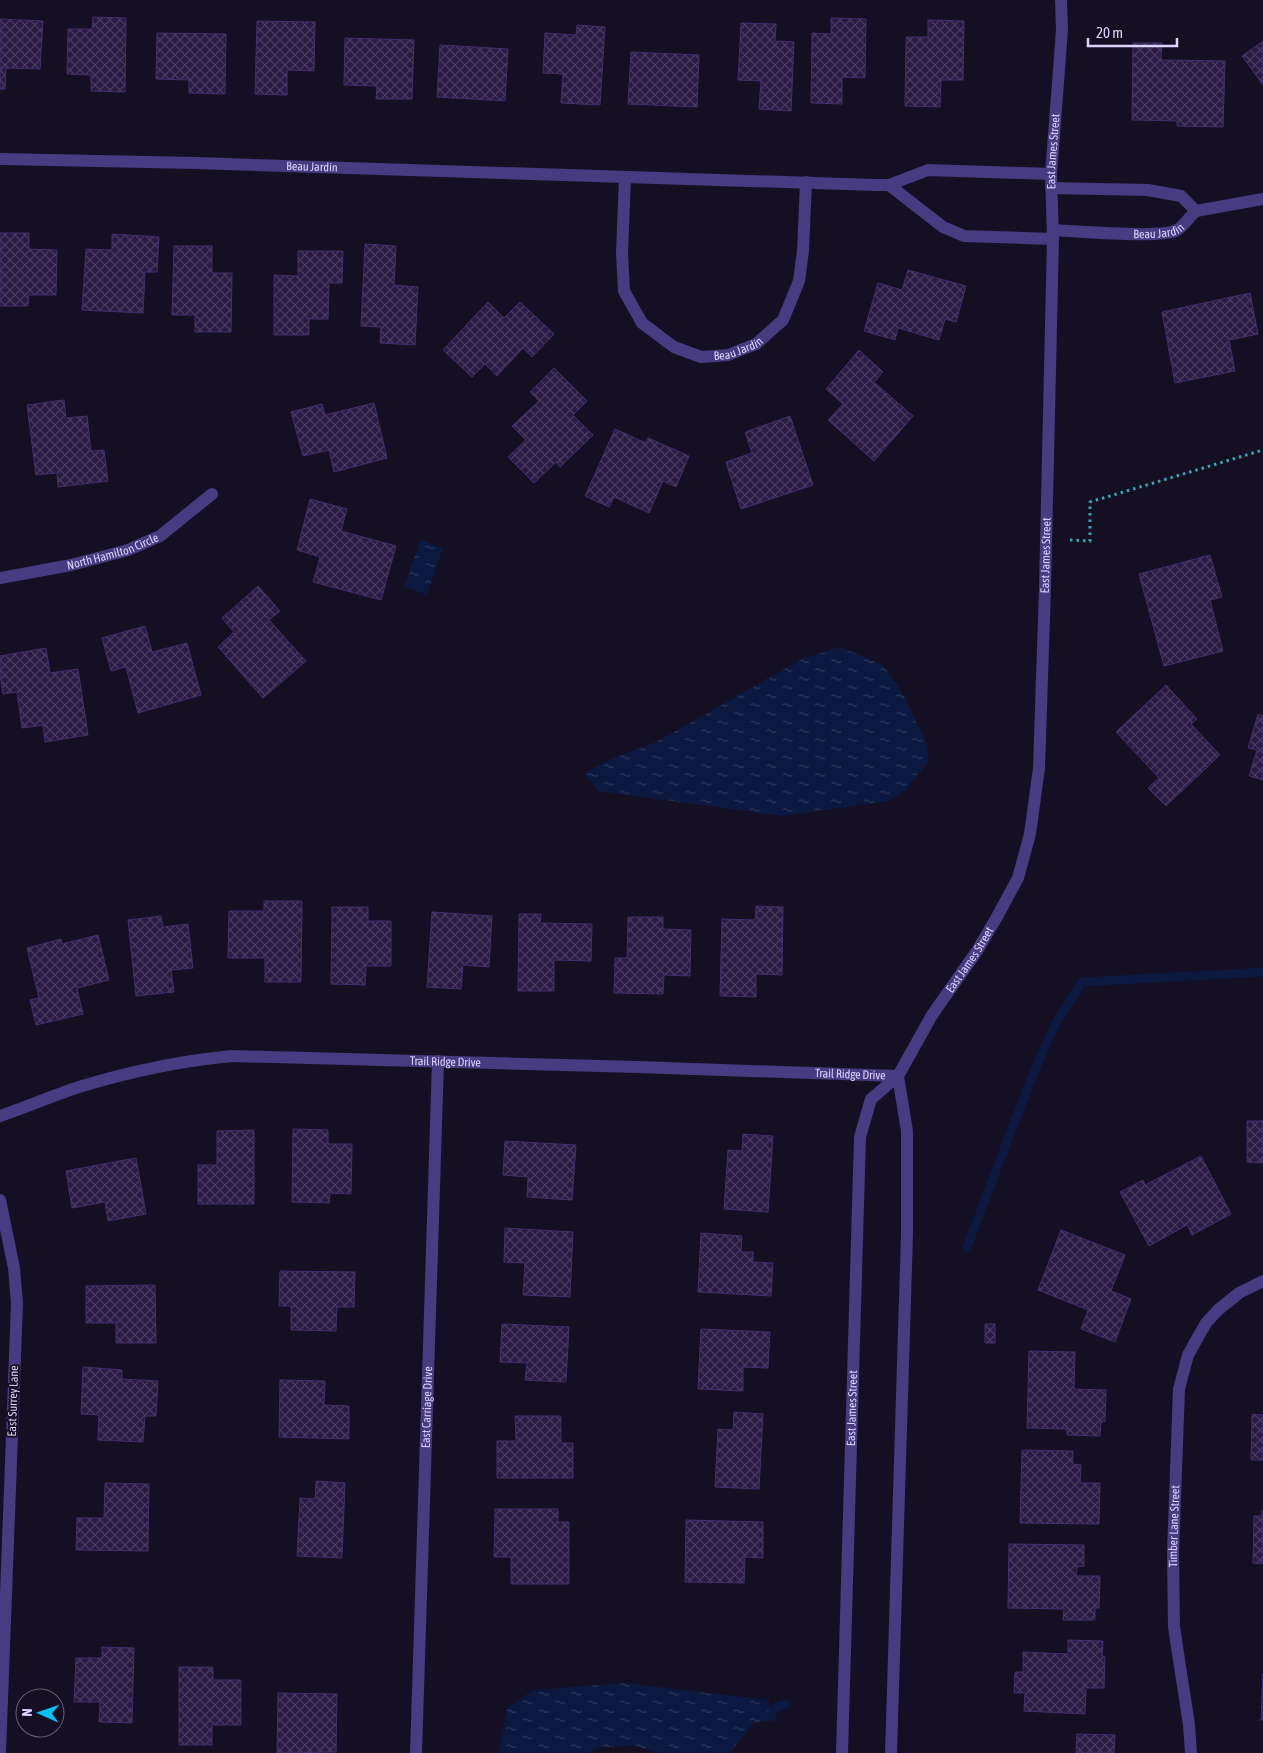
<svg xmlns="http://www.w3.org/2000/svg" width="1263" height="1753" viewBox="0 0 1263 1753" font-family="'Asap Condensed',sans-serif">
	<style>
		.water { fill: url(#water-ripples) }
		.lines { fill: none; stroke-linecap: round; stroke-linejoin: round }
		.stream { stroke: #0b1840; stroke-width: 9 }
		.building { fill: url(#building-cross-hatch); stroke: #432e6f }
		.path { stroke: #32a9b2; stroke-width: 3; stroke-dasharray: 2.5 4; stroke-linecap: butt }
		.minor { stroke: #473b81; stroke-width: 12 }
		.labels { text-anchor: middle; stroke-width: 4; stroke-linejoin: round; paint-order: stroke }
		.street-label { font-size: 12px; fill: #ddd2fe; stroke: #150f23 }
	</style>
	<defs>
		<pattern id="water-ripples" width="26" height="14" patternUnits="userSpaceOnUse" patternTransform="scale(1.25)"><rect width="26" height="14" fill="#0b1840"/><path d="M2 4q2-2 4 0t4 0M15 11q2-2 4 0t4 0" fill="none" stroke="#2e395d"/></pattern>
		<pattern id="building-cross-hatch" width="8" height="8" patternUnits="userSpaceOnUse" patternTransform="scale(1.25)"><rect width="8" height="8" fill="#291b44"/><path d="M0 0l8 8M0 8l8-8" fill="none" stroke="#483b60"/></pattern>
	</defs>
	<rect width="100%" height="100%" fill="#150f23"/>
	<path class="water" d="M421,540L443,548L427,595L404,586Z
		M841,647L883,665L903,694L926,742L929,761L906,790L889,801L782,816L599,791L584,773L611,759L656,742L804,658Z
		M624,1683L768,1700L778,1720L753,1723L730,1753H658L633,1745L597,1748L590,1753H501L500,1744L508,1707L533,1690Z"/>
	<g class="lines">
		<path class="stream" d="M967,1247L1033,1074L1055,1025L1082,982L1263,972
			M773,1709L786,1704"/>
	</g>
	<path class="building" d="M93,17L126,18L125,92L91,91V75L67,74L68,29H92Z
		M831,18L866,19L865,78L842,77V104L811,103L812,33L831,34Z
		M0,19L43,21L40,69L6,68L5,89H0Z
		M928,20L964,21L963,80H941L940,107L905,106L906,37H928Z
		M257,21L315,22L314,71L287,70V95L255,94Z
		M741,23L776,24L775,41L794,42L791,111L759,109L761,81L738,80Z
		M577,25L605,27L600,105L561,103L563,74L543,73L545,33L576,35Z
		M157,33L226,34L225,94L189,93V80L156,79Z
		M345,38L414,40L412,99H376L377,86L344,85Z
		M1263,41V85L1242,56Z
		M1133,43H1162L1161,60L1225,61L1223,127L1177,126V121L1132,120Z
		M440,45L508,49L505,101L437,97Z
		M631,52L699,55L697,107L628,104Z
		M0,233H29V249L57,250L56,295H29L28,306H0Z
		M112,234L159,237L157,272H145L143,313L82,310L86,249L112,250Z
		M365,244L396,246L394,285L418,287L415,345L380,343L381,327L361,326Z
		M174,246H212V273H232L231,332H195V315H172Z
		M298,251H343L342,283H329L328,319H309V335H274V275L298,276Z
		M908,270L966,286L956,322L945,319L939,340L898,328L895,340L864,331L878,283L902,290Z
		M1250,293L1258,334L1229,340L1235,371L1175,383L1162,312Z
		M488,302L504,318L520,302L554,334L532,357L523,348L497,376L485,364L472,377L443,350Z
		M859,350L883,372L874,382L913,416L874,461L828,420L843,404L826,389Z
		M554,368L587,401L573,415L593,435L560,467L556,462L534,483L508,457L526,440L512,426L539,401L530,392Z
		M64,400L66,418L87,416L91,451L104,450L108,481L58,487L57,473L36,475L27,405Z
		M374,403L387,458L334,472L329,450L303,456L291,412L322,404L325,415Z
		M790,416L813,485L741,509L726,462L752,453L745,432Z
		M615,429L646,443L648,438L689,456L676,487L663,481L649,513L614,497L609,507L585,496Z
		M310,499L347,509L341,531L396,546L381,600L313,582L320,557L297,550Z
		M1210,555L1222,597L1210,600L1223,651L1164,666L1139,574Z
		M258,586L280,611L269,620L306,661L263,698L218,647L234,632L222,618Z
		M145,626L152,652L187,643L201,695L138,713L126,667L111,671L102,638Z
		M46,648L50,673L78,669L88,735L45,742L43,725L22,728L17,692L3,694L0,674V656Z
		M1166,685L1197,719L1191,724L1220,755L1166,806L1148,788L1159,778L1116,732Z
		M1258,714L1263,716V780L1249,776L1257,750L1248,748Z
		M264,901H302L301,982H265V958H228L229,911H264Z
		M756,906L783,907L782,975L756,974V997L720,996L722,919L755,920Z
		M332,907H368V921H391V966H366L365,985L331,984Z
		M432,912L492,916L489,967L463,965L461,989L427,987Z
		M519,914H541L540,923L592,924L591,961L554,960V991H518Z
		M161,916L163,927L188,924L193,968L171,970L174,992L136,996L128,920Z
		M628,917H663V929L691,930L690,976L664,975L663,994L614,993L615,958H627Z
		M98,935L109,980L77,988L83,1014L36,1025L30,1000L39,998L27,948L61,939L62,944Z
		M1247,1121H1263V1163L1247,1162Z
		M293,1129L328,1130V1144H352L351,1194L330,1193L329,1203L292,1202Z
		M254,1130V1204H198V1165H217V1131Z
		M743,1134L773,1136L768,1212L724,1209L728,1150L742,1151Z
		M505,1141L576,1145L572,1200L527,1197L528,1177L503,1175Z
		M1201,1156L1231,1214L1192,1235L1187,1225L1149,1246L1120,1192L1143,1180L1145,1185Z
		M136,1158L146,1214L108,1221L105,1202L72,1208L66,1171Z
		M505,1228L573,1232L570,1297L523,1295L525,1263L504,1262Z
		M1061,1230L1125,1255L1111,1291L1131,1299L1115,1342L1081,1329L1088,1310L1038,1290Z
		M701,1233L742,1236L741,1252H753V1262L773,1263L771,1296L698,1292Z
		M280,1271L355,1272L354,1307H337L336,1331L291,1330V1306H279Z
		M155,1285L156,1343H116V1323H86V1286Z
		M502,1324L569,1327L566,1382L525,1380L527,1363L500,1362Z
		M985,1324H995V1343H985Z
		M701,1329L770,1332L768,1368L743,1367V1391L698,1389Z
		M1029,1351L1075,1352L1074,1389L1106,1390L1105,1422H1101L1100,1436L1067,1435V1429L1027,1428Z
		M83,1367L122,1370V1379L158,1381L156,1416H145L143,1442L98,1440L99,1415L81,1414Z
		M280,1380L325,1381L324,1405L349,1406V1439L279,1437Z
		M734,1412L763,1414L759,1489L715,1487L718,1429L733,1430Z
		M1252,1414L1263,1415V1460H1251Z
		M515,1416H561V1443H573V1478H497V1441H516Z
		M1022,1450L1073,1451V1464L1081,1465L1080,1483H1100L1099,1524L1020,1523Z
		M316,1481L345,1483L342,1558L297,1556L300,1498L315,1499Z
		M105,1483L149,1484L148,1551L76,1550L77,1518H104Z
		M495,1509H558V1522H569V1584H511V1557H494Z
		M1262,1510L1263,1564L1253,1563L1254,1516H1262Z
		M686,1520L763,1522V1558L745,1557L744,1583L685,1582Z
		M1009,1544L1084,1545V1566L1077,1567L1076,1576H1100L1099,1608H1095V1620H1063L1064,1609L1008,1608Z
		M1068,1640L1103,1641L1102,1656H1105L1104,1688H1083V1690H1086L1085,1714L1024,1711L1025,1693H1014L1015,1672H1023V1652L1068,1654Z
		M102,1647L134,1648L132,1723L99,1722L100,1702H74L76,1658H102Z
		M179,1667H213V1680H241V1725H212V1745H179Z
		M1263,1674V1720H1261Z
		M278,1693L337,1694L336,1752L277,1753Z
		M1077,1734L1115,1735L1114,1753H1076Z"/>
	<g class="lines">
		<path class="path" d="M1070,540L1090,541V502L1263,450"/>
		<g class="minor">
			<path id="s1" d="M0,159L195,163L875,185H889L928,170L1051,174"/>
			<path id="s2" d="M625,177L622,253L624,291L642,323L674,347L701,357L728,355L756,344L783,320L799,281L803,251L806,182"/>
			<path d="M889,185L943,227L964,236L1053,239"/>
			<path d="M1051,188L1148,190L1181,196L1196,211"/>
			<path d="M1196,211L1263,199"/>
			<path id="s3" d="M1053,230C1075,231 1162,239 1177,230C1184,226 1190,216 1196,211"/>
			<path id="s4" d="M0,578L71,565L128,550L160,536L212,494"/>
			<path id="s5" d="M0,1116C26,1107 52,1096 79,1087C128,1072 180,1061 232,1056L637,1067L898,1076"/>
			<path d="M0,1200L14,1268L17,1303L0,1753"/>
			<path id="s6" d="M416,1753L438,1061"/>
			<path id="s7" d="M842,1753L860,1137L871,1099L898,1076L932,1015L977,951L998,915L1018,878L1030,834L1039,768L1045,588L1053,239L1051,174L1062,30L1061,0"/>
			<path d="M891,1753L907,1234V1131L898,1076"/>
			<path id="s8" d="M1191,1753L1189,1725L1174,1627L1173,1552L1179,1389L1188,1355L1206,1323L1218,1310L1239,1293L1263,1281"/>
		</g>
	</g>
	<g class="labels">
		<g class="street-label">
			<text dy="4" stroke="none"><textPath href="#s7" startOffset="1652">East James Street</textPath></text>
			<text dy="4" stroke="none"><textPath href="#s1" startOffset="312">Beau Jardin</textPath></text>
			<text dy="4" stroke="none"><textPath href="#s3" startOffset="106">Beau Jardin</textPath></text>
			<text dy="4" stroke="none"><textPath href="#s2" startOffset="258">Beau Jardin</textPath></text>
			<text dy="4" stroke="none"><textPath href="#s4" startOffset="116">North Hamilton Circle</textPath></text>
			<text dy="4" stroke="none"><textPath href="#s7" startOffset="1248">East James Street</textPath></text>
			<text dy="4" stroke="none"><textPath href="#s7" startOffset="828">East James Street</textPath></text>
			<text dy="4" stroke="none"><textPath href="#s5" startOffset="454">Trail Ridge Drive</textPath></text>
			<text dy="4" stroke="none"><textPath href="#s5" startOffset="859">Trail Ridge Drive</textPath></text>
			<text transform="translate(13 1401) rotate(-88)" y="4">East Surrey Lane</text>
			<text dy="4" stroke="none"><textPath href="#s6" startOffset="346">East Carriage Drive</textPath></text>
			<text dy="4" stroke="none"><textPath href="#s7" startOffset="345">East James Street</textPath></text>
			<text dy="4" stroke="none"><textPath href="#s8" startOffset="228">Timber Lane Street</textPath></text>
		</g>
	</g>
	<g transform="translate(40 1713) rotate(272)"><circle r="24" fill="#150f23" stroke="#655d7b"/>
	<path d="M0-4L9 19L0 12L-9 19Z" fill="#07bff5"/>
	<text y="-8" font-size="14" font-weight="bold" text-anchor="middle" fill="#ddd2fe">N</text>
	</g>
	<path d="M1088 38v8h89v-8" fill="none" stroke="#ddd2fe" stroke-width="2.5"/>
	<text x="1096" y="38" font-size="15" fill="#ddd2fe" stroke="#150f23" stroke-width="4" paint-order="stroke">20 m</text>
</svg>
